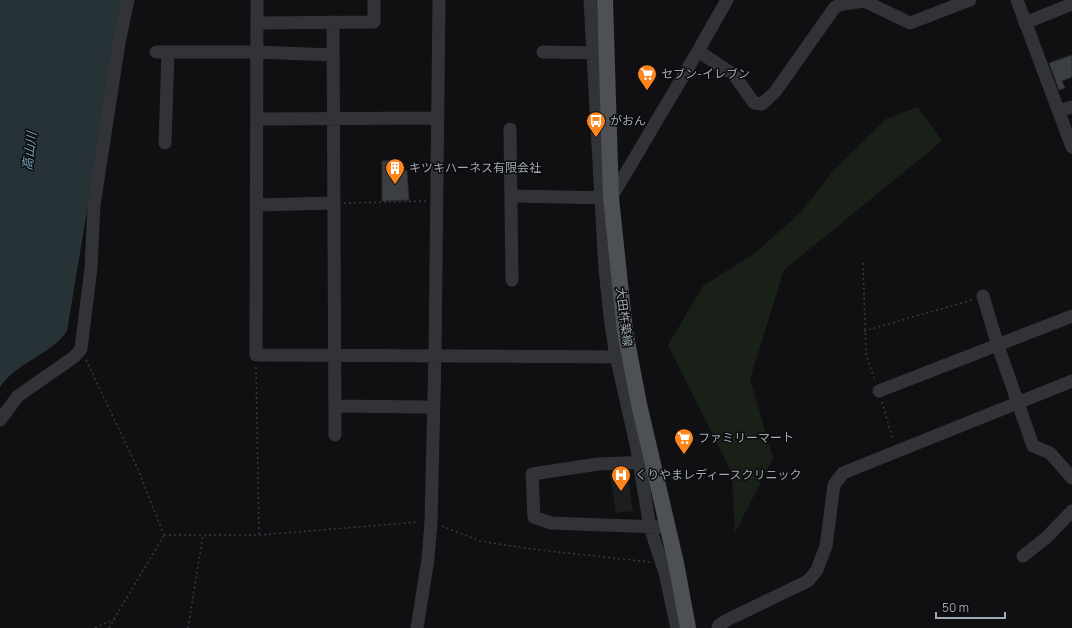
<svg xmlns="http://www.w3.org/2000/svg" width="1072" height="628" viewBox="0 0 1072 628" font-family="Manrope,'Noto Sans JP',sans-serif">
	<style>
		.built { fill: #1c1d1f }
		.green { fill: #192018 }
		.water { fill: #263236 }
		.building { fill: #3c3f42; stroke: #2a2b2e }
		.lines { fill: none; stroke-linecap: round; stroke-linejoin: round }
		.path { stroke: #373a3e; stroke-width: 1.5; stroke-dasharray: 2 3; stroke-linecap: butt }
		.minor { stroke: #313337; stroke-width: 13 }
		.major { stroke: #4d5156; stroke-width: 16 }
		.labels { text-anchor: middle; stroke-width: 3; stroke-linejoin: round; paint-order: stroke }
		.poi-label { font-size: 12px; fill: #a0aab4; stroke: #0b0b0d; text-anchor: start }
		.street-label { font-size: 12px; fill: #a0aab4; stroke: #0b0b0d }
		.water-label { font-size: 13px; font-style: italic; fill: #74a1b2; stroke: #0b0b0d }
	</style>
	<rect width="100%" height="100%" fill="#101012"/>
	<path class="built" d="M627,471L633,511L616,513L610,474Z"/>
	<path class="green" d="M918,107L942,141L784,270L750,379L773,458L735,533L732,473L668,345L703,286L756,252L800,213L834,170L886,119Z"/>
	<path class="water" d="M0,0H122L67,331C51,355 17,362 0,387Z"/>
	<path class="building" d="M1072,55V77L1062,81L1065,88L1059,90L1049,63Z
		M401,160L399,170L407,171L409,200L382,201V161Z"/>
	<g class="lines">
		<path class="path" d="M344,203L426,201
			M863,263L866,355L875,381
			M864,331L972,300
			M86,360L137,467L164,535
			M256,367L259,535
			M882,402L893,440
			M442,526L480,541L531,549L650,562
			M164,535H259L419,522
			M95,628L114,619
			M109,628L164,535
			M188,628L203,535"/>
		<path class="minor" d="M257,0L256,355L630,357
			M590,0L605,270L611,325L616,356L636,444L650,527L665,573L677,628
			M727,0L698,51L734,75L754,103L762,104L775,92L835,7L843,4L864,1L910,23L970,0
			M1017,0L1072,147
			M333,22L335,435
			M257,23L374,22V0
			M1025,23L1072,4
			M156,52H257L333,55
			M543,52L601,53
			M1059,111L1072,107
			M257,119L438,118
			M510,129L512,280
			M165,143L168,52
			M512,196L611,198L698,51
			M256,205L334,203
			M983,296L998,346L1033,446L1050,453L1072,478
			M879,391L1072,316
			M335,406L425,407
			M0,420L18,396L74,357L81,349L91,268L94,205L119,43L128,0
			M648,462L598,464L532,474L534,517L551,523L658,527
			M1023,556L1046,538L1072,511
			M417,628L428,559L431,522L435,355L439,0
			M718,628L719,625L729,619L808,581L817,570L826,546L834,485L843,473L1072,381"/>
		<path class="major" d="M605,0L611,198L625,331L639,404L676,563L688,628"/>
	</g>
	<defs>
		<symbol id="supermarket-pin" viewBox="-11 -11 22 30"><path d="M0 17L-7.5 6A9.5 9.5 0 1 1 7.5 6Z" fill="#fe851c" stroke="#0b0b0d"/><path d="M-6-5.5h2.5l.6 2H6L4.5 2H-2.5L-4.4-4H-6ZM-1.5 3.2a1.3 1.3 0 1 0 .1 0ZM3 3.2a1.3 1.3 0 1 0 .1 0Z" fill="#fff"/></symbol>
		<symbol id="bus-pin" viewBox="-11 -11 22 30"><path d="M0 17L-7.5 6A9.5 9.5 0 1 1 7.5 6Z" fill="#fe851c" stroke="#0b0b0d"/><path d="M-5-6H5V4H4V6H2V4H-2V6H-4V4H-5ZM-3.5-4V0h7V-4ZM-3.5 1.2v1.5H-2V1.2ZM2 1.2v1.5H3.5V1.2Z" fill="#fff"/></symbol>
		<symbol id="building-pin" viewBox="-11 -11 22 30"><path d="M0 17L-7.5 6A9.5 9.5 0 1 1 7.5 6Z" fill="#fe851c" stroke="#0b0b0d"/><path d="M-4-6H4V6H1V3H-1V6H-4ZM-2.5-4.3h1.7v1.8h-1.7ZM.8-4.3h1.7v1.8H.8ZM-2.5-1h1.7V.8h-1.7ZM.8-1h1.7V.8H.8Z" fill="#fff"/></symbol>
		<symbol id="hospital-pin" viewBox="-11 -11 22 30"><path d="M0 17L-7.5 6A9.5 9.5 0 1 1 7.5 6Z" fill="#fe851c" stroke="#0b0b0d"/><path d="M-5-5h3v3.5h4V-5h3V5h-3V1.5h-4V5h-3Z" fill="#fff"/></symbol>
	</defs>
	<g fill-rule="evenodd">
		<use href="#supermarket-pin" x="636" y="63" width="22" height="30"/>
		<use href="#bus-pin" x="585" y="110" width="22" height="30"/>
		<use href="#building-pin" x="384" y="157" width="22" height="30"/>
		<use href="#supermarket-pin" x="673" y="427" width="22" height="30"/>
		<use href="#hospital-pin" x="610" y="464" width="22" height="30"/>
	</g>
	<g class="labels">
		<g class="poi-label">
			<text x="661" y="78">セブン-イレブン</text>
			<text x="610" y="125">がおん</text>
			<text x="409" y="172">キツキハーネス有限会社</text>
			<text x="698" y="442">ファミリーマート</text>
			<text x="635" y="479">くりやまレディースクリニック</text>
		</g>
		<g class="street-label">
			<text transform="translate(624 317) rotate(83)" y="4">大田杵築線</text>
		</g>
		<g class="water-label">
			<text transform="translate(29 151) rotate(-83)" y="5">高山川</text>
		</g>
	</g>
	<path d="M936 612v6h69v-6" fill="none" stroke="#a0aab4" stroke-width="2"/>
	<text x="942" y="612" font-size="12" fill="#a0aab4" stroke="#0b0b0d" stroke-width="3" paint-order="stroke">50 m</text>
</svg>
